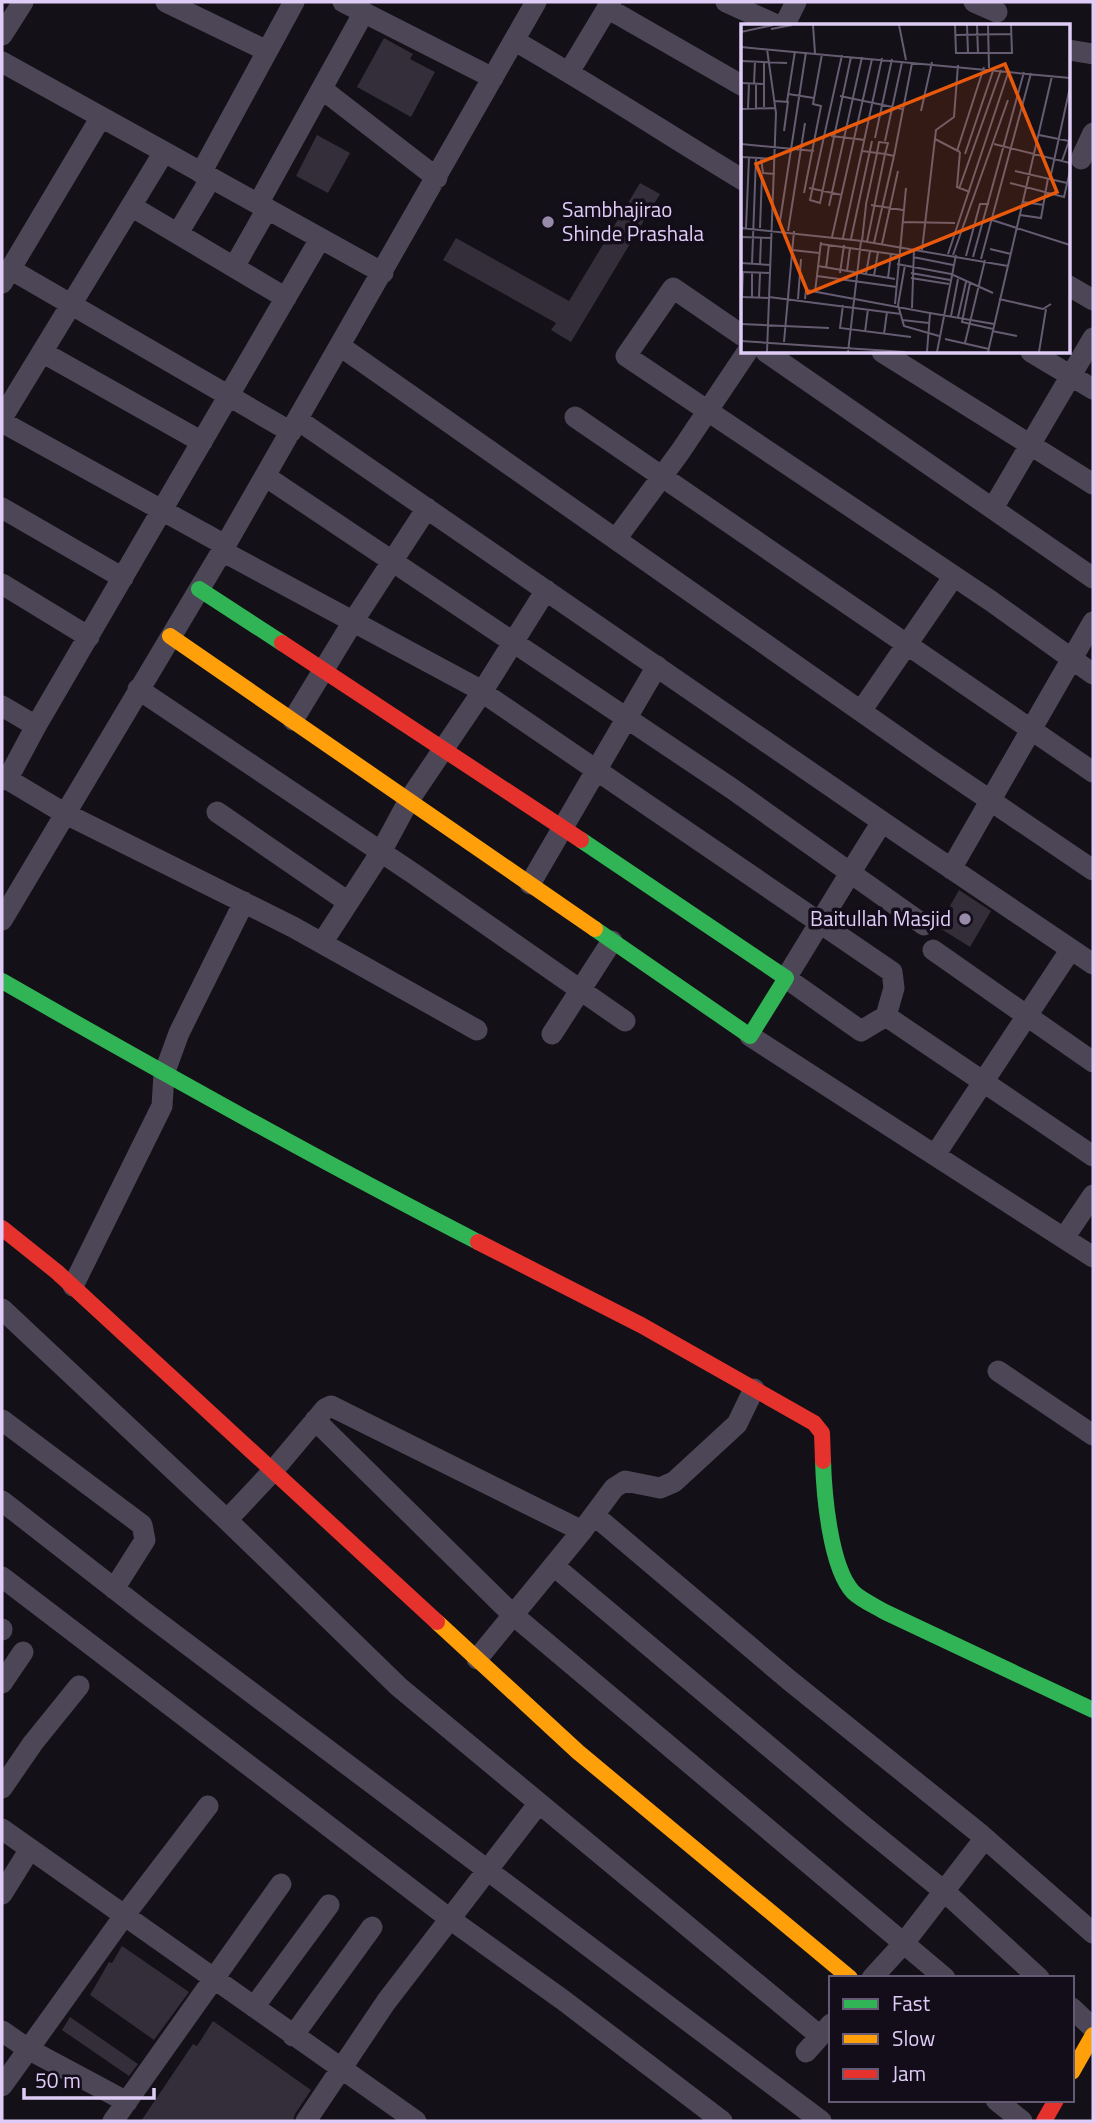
<svg xmlns="http://www.w3.org/2000/svg" width="1095" height="2123" viewBox="0 0 1095 2123" font-family="'Titillium Web',sans-serif">
	<style>
		.building { fill: #332e39 }
		.lines { fill: none; stroke-linecap: round; stroke-linejoin: round }
		.street { stroke: #4c4657; stroke-width: 21 }
		.fast { stroke: #30b455; stroke-width: 16 }
		.slow { stroke: #ff9f0a; stroke-width: 16 }
		.jam { stroke: #e5322d; stroke-width: 16 }
		.poi-dot { fill: #988ba9; stroke: #130d1a; stroke-width: 2.5 }
		.labels { text-anchor: middle; stroke-width: 7; stroke-linejoin: round; paint-order: stroke }
		.poi-label { font-size: 21px; fill: #dfcdf8; stroke: #130d1a; text-anchor: start }
		.inset-road { fill: none; stroke: #655c71; stroke-width: 2 }
		.view { fill: #e8590c; fill-opacity: 0.15; stroke: #e8590c; stroke-width: 3.5 }
		.inset-edge { fill: none; stroke: #dfcdf8; stroke-width: 3.5 }
	</style>
	<rect width="100%" height="100%" fill="#131017"/>
	<path class="building" d="M384,38L413,54L410,59L435,72L411,117L357,87Z
		M317,135L350,153L328,193L296,176Z
		M640,183L660,194L571,342L551,330L556,323L443,260L456,238L569,301Z
		M959,890L991,911L970,947L938,927Z
		M122,1946L189,1992L154,2040L90,1995L109,1962L112,1963Z
		M70,2017L138,2064L129,2076L62,2030Z
		M213,2021L311,2090L295,2114L293,2121H141L193,2044L197,2046Z"/>
	<g class="lines">
		<path class="street" d="M166,2L267,51
			M343,2L493,78
			M726,2L779,26
			M974,2L997,12
			M607,8L743,86
			M784,26L796,2
			M2,35L23,2
			M515,41C592,85 667,134 743,180
			M1069,50L1093,54
			M2,62L383,273
			M569,72L611,2
			M322,89L437,178
			M1081,159L1093,133
			M201,173L294,2
			M258,204L364,12
			M131,206L286,298
			M178,233L211,178
			M234,267L267,209
			M10,269L291,432
			M2,283L101,117
			M1069,286L1093,300
			M743,336L673,288L626,356L991,601L1093,674
			M340,346L932,761L1093,870
			M42,352L202,442
			M766,352L1093,578
			M882,352L1093,484
			M1031,352L1093,389
			M575,417L1093,772
			M2,418L164,152
			M298,420L903,836L1093,964
			M2,422L225,545
			M265,476L731,788L924,925
			M2,508L123,578
			M993,508L1093,338
			M616,539L680,452L747,352
			M222,551L473,686L482,692C619,785 755,879 892,972L894,988L886,1016L861,1031L786,978C818,926 849,874 882,822
			M2,584L89,637
			M138,689L414,874L625,1021
			M2,706L36,726
			M861,711L954,576
			M293,720L354,620L427,508
			M2,776L64,813L293,927L477,1030
			M7,780L36,726L320,239
			M217,812L348,902
			M951,869L1093,622
			M530,884L657,666
			M2,920L222,551L536,2
			M322,943L381,852L409,800L482,692L546,590
			M933,950L1093,1062
			M886,1016L1093,1156
			M552,1034L612,941
			M750,1036L1093,1257
			M935,1155L1071,949
			M1064,1238L1093,1195
			M73,1286L162,1106L164,1074L179,1033L244,902
			M2,1309L227,1520L399,1687L820,2036
			M998,1371L1093,1435
			M2,1420L142,1525L145,1540L114,1589
			M315,1420L512,1614L945,1978
			M2,1501L143,1611L821,2121
			M594,1515L789,1680L979,1833L1093,1933
			M227,1520L272,1472L325,1409L331,1406L582,1531
			M554,1566L855,1819L945,1892L1039,1978
			M2,1577L450,1919L563,2000L722,2121
			M2,1630V1629
			M477,1659L582,1531L614,1488L625,1481L660,1488L674,1482L737,1424L754,1389
			M2,1683L23,1652
			M2,1788L33,1743L79,1686
			M2,1829L416,2121
			M2,1894L30,1849
			M872,1978L904,1943L985,1838
			M254,2007L329,1905
			M1072,2008L1093,2028
			M2,2031L28,2049L127,2102
			M293,2036L372,1927
			M806,2052L831,2024
			M2,2086L124,1916L208,1806
			M996,2100L1022,2121
			M113,2121L281,1884
			M306,2121L386,2002L539,1803"/>
		<path class="fast" d="M199,589L282,643
			M581,840L786,978L750,1036L595,929
			M2,981C159,1071 316,1159 478,1242
			M823,1461C824,1494 830,1567 853,1592C861,1600 875,1606 885,1612L1093,1710"/>
		<path class="slow" d="M170,636L595,929
			M437,1622L578,1752L850,1978
			M1072,2072L1093,2035"/>
		<path class="jam" d="M282,643L581,840
			M2,1228L57,1272L437,1622
			M478,1242L641,1325L814,1423L822,1433L823,1461
			M1044,2121L1056,2100"/>
	</g>
	<g class="poi-dot">
		<circle cx="548" cy="222" r="7"/>
		<circle cx="965" cy="919" r="7"/>
	</g>
	<g class="labels">
		<g class="poi-label">
			<text x="562" y="217">Sambhajirao<tspan x="562" dy="24">Shinde Prashala</tspan></text>
			<text x="951" y="926" text-anchor="end">Baitullah Masjid</text>
		</g>
	</g>
	<g transform="translate(741 24)">
		<rect width="329" height="329" fill="#131017"/>
		<path class="inset-road" d="M72,1L74,29M158,1L165,36M214,1L215,29H271L270,1M226,1L227,29M236,1L237,29M247,1L248,44M30,5L51,1M0,8L32,1M215,11L270,10M0,23L329,54M101,31L69,176L79,179L110,33M0,37L46,39M0,59L24,60M13,60L14,37M15,60V84M47,70L73,74M99,72L161,85M34,77L47,78L43,107M46,78L54,27M23,83V38M7,84L8,59M0,85L35,84M180,87L191,38M298,111L328,117L329,111M90,112L124,116M134,114L151,35M194,115L219,128M144,117L161,38M0,120L73,127M253,120L329,139M216,127L243,43M219,128L216,163L229,168M224,130L253,44M153,132L171,39M0,133L34,135M20,134L22,149L34,150M321,137L328,117M274,147L326,159M309,155L329,63M269,159L323,173L329,147M0,160L1,133M68,164L101,171M218,165L260,46M63,169L80,82L72,80L81,30M282,178L303,181M130,181L162,186M88,182L121,33M279,191L300,194L307,154M251,196L329,221M39,197L65,28M161,198L214,199M0,204L121,217L267,242M5,204L8,133M19,204L21,151M47,207L64,99M0,213L31,214M91,213L131,35M102,214L141,34M110,215L131,117M121,217L125,181V180L129,162L136,129L138,118L147,119L144,130L136,129L129,128L121,127M126,218L144,130L153,132L133,219M80,220L158,231M141,220L157,147M249,225L270,230M51,226L78,229M181,226L195,106L213,93L217,41M207,230L268,46M212,231L267,76M225,232L239,180H248M172,233L212,241M232,233L283,48M240,235L290,49M0,239L30,241M11,240L15,134M19,240L20,214M156,240L210,250L252,269M164,241L157,281L163,302L198,312M77,242L154,255M85,244L88,221M106,247L109,224M0,248L30,249M99,249L103,221M170,249L209,256M125,250L129,227M76,252L156,263M133,252L137,228M147,254L150,230M170,254L208,260M229,259L221,298L252,305M74,268L80,218M0,273L28,274M1,273L2,248M11,273V248M28,273L160,290M18,274L19,249M57,275L60,235M64,275L65,266L189,289L186,328M258,275L302,285L310,280M154,280L165,164M102,281L99,304L170,313M171,284L173,225M189,289L253,300M210,292L217,255M217,293L225,258M161,296L188,299M0,300L88,304M251,307L276,312M124,308L127,285M143,310L146,288M204,315L248,325M0,317L164,328M43,318L53,207M224,319L244,236M26,328L35,89L26,25M107,328L120,217M196,328L215,231M247,328L311,52M298,328L305,285"/>
		<path class="view" d="M264,40L316,168L67,269L15,140Z"/>
		<rect width="329" height="329" class="inset-edge"/>
	</g>
	<rect width="1095" height="2123" fill="none" stroke="#dfcdf8" stroke-width="7"/>
	<rect x="829" y="1976" width="245" height="126" fill="#130d1a" stroke="#655a73" stroke-width="2"/>
	<rect x="843" y="1999" width="35" height="10" fill="#30b455" stroke="#655a73" stroke-width="2"/>
	<text x="892" y="2011" font-size="21" fill="#dfcdf8">Fast</text>
	<rect x="843" y="2034" width="35" height="10" fill="#ff9f0a" stroke="#655a73" stroke-width="2"/>
	<text x="892" y="2046" font-size="21" fill="#dfcdf8">Slow</text>
	<rect x="843" y="2069" width="35" height="10" fill="#e5322d" stroke="#655a73" stroke-width="2"/>
	<text x="892" y="2081" font-size="21" fill="#dfcdf8">Jam</text>
	<path d="M24 2088v10h130v-10" fill="none" stroke="#dfcdf8" stroke-width="3.5"/>
	<text x="35" y="2088" font-size="21" fill="#dfcdf8" stroke="#130d1a" stroke-width="5" paint-order="stroke">50 m</text>
</svg>
